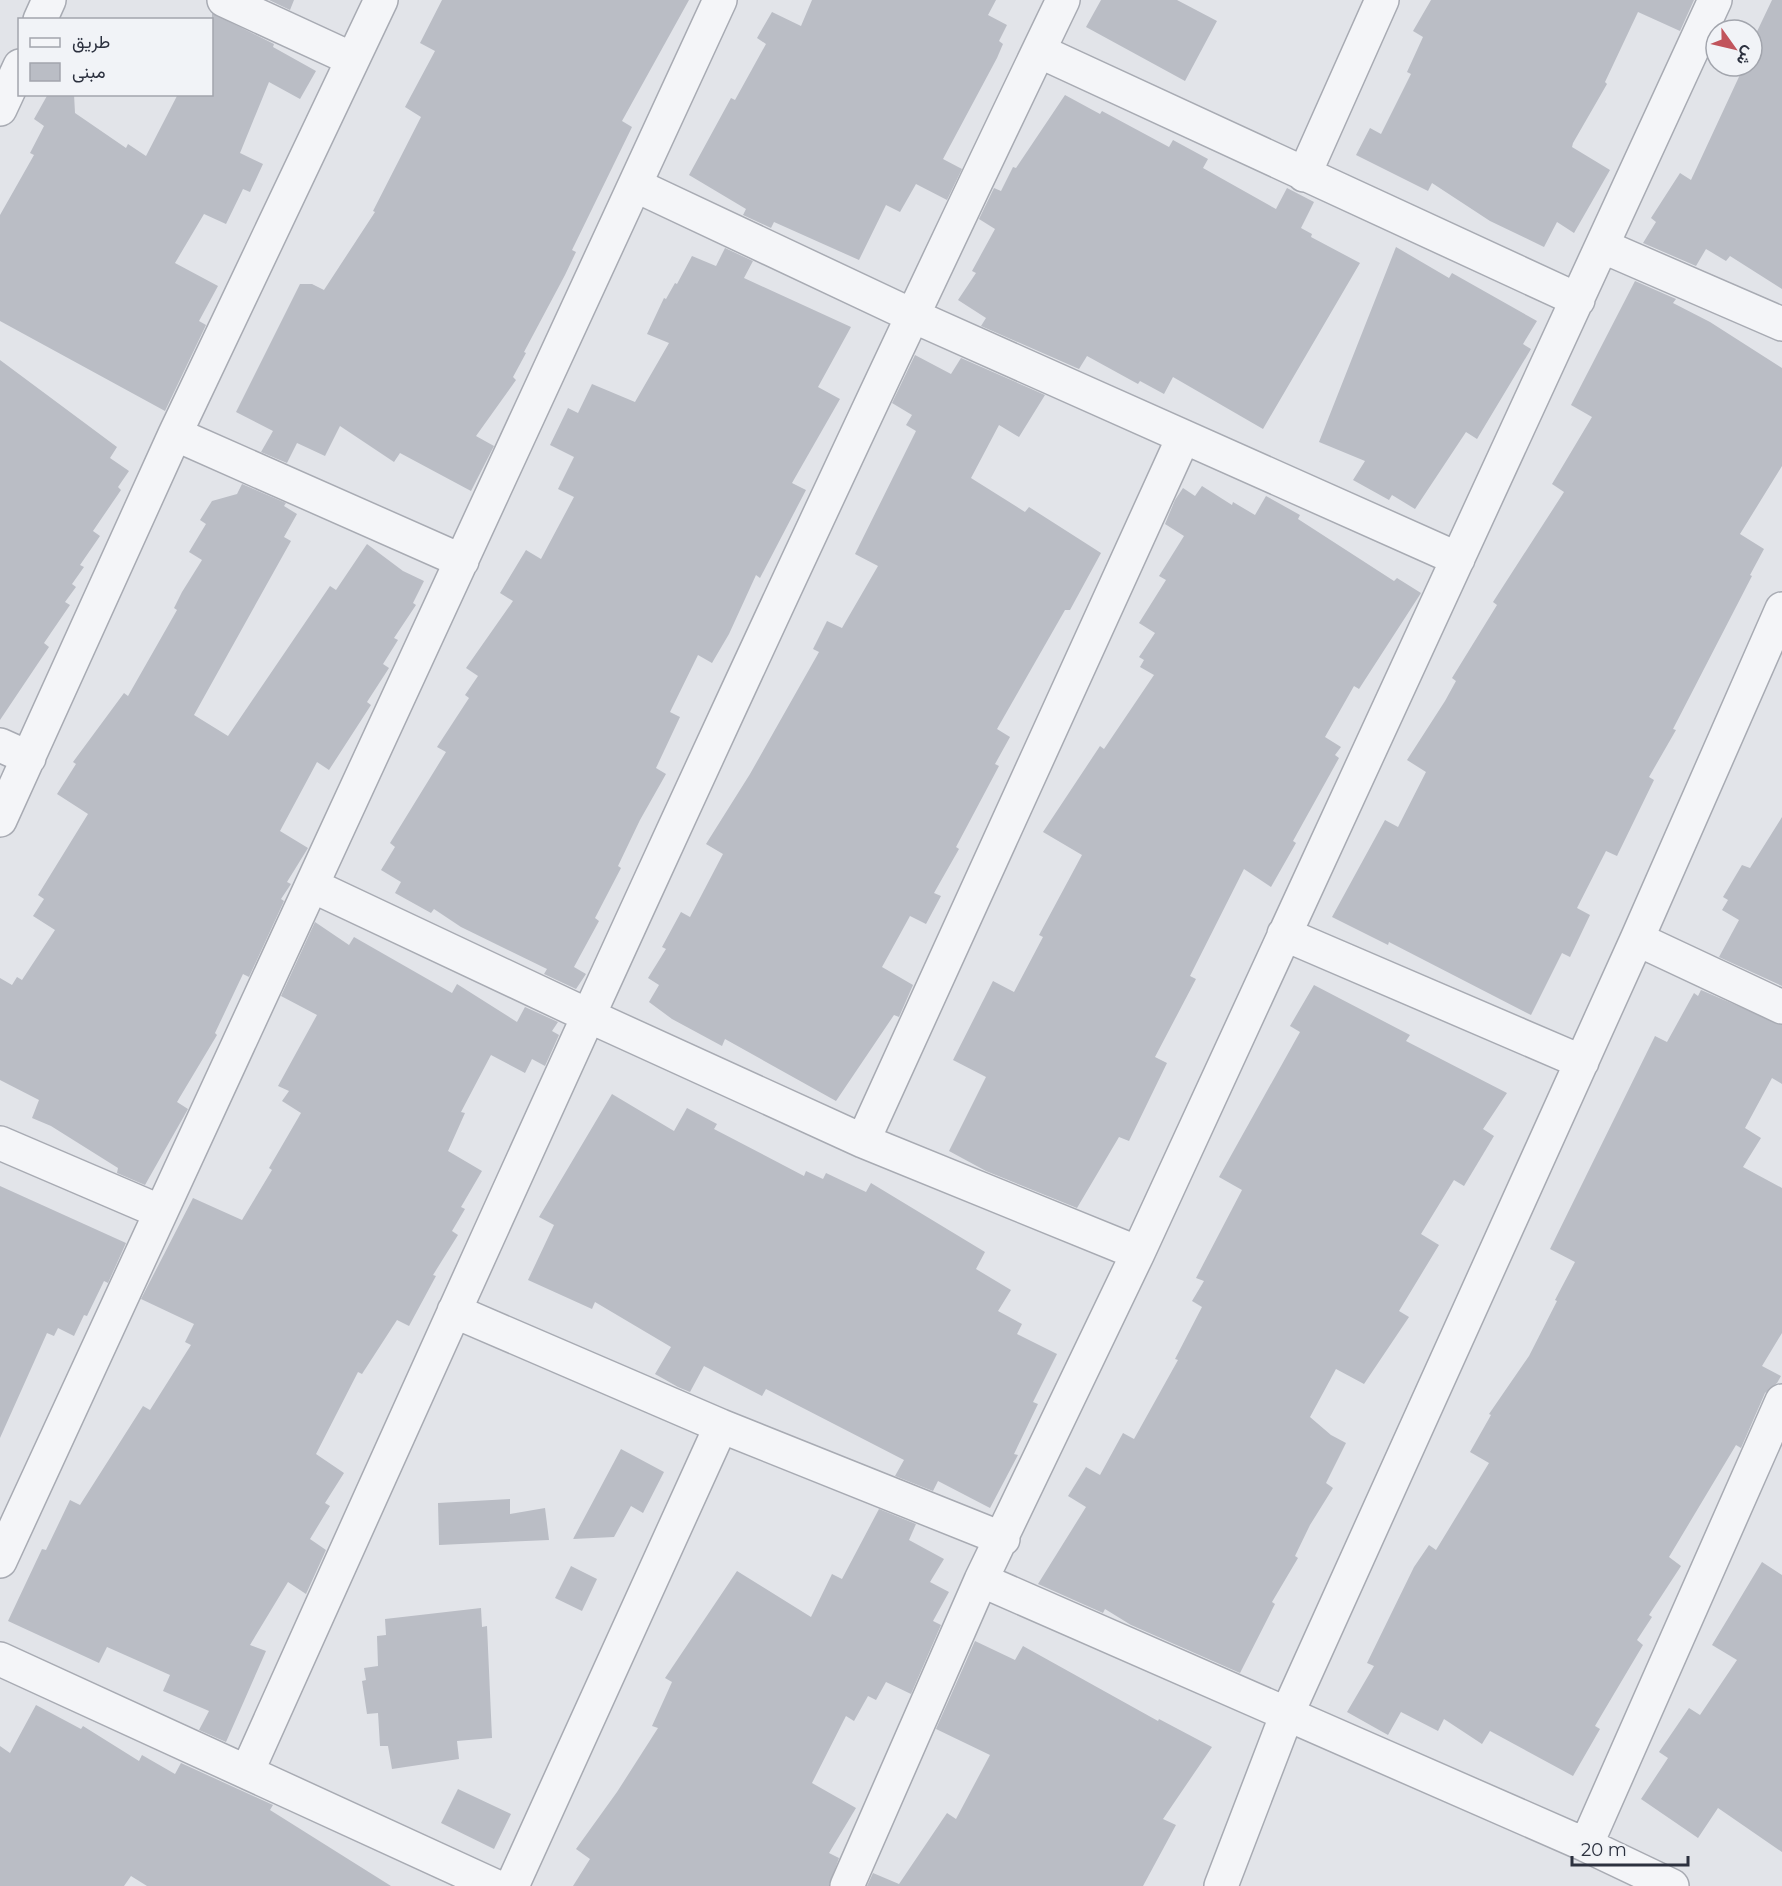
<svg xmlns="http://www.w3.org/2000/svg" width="1782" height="1886" viewBox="0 0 1782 1886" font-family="Montserrat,Vazirmatn,sans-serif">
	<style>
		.building { fill: #babdc5 }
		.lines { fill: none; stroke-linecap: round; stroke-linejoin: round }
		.minor-casing { stroke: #a8abb3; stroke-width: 36 }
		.minor { stroke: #f4f5f8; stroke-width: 33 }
	</style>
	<rect width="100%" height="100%" fill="#e2e4e9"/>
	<path class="building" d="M269,0H294L290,10Z
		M442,0H689L622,121L632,127L572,250L576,252L565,275L524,352L526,353L513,377L516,380L476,436L494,446L471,491L400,453L394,462L340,426L325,456L297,443L287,463L261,452L273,431L236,412L300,284H312L324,290L375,212L373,211L421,117L405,107L435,51L420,43Z
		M812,0H996L988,15L1007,25L999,41L1003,44L997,58L943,159L962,169L947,200L916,184L900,212L886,205L859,260L774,222L771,228L743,215L746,209L689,175L731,98L735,100L766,44L757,38L772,12L801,26Z
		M1101,0H1177L1217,21L1185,81L1086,27Z
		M1431,0H1694L1680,31L1638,12L1605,82L1607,84L1573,143L1572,147L1610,170L1574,233L1557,222L1544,247L1490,221L1432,183L1428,191L1356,155L1370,128L1381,134L1411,74L1407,72L1423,37L1413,31Z
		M1772,0H1782V289L1730,256L1726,261L1706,249L1696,266L1643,243L1656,222L1651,218L1680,173L1691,180L1744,66H1752V42Z
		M212,13L274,44L273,47L316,71L300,99L269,82L240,153L263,164L250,192L243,189L226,224L204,214L175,263L218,286L199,321L206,325L165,411L0,321V215L34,155L30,153L44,126L34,119L48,94H74L75,113L126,148L128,144L146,156L178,94H212Z
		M1065,95L1100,114L1102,111L1169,147L1173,140L1208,159L1203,168L1276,209L1287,188L1314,202L1301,228L1312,234L1311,237L1360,263L1263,429L1173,377L1164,394L1140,381L1138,384L1087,356L1079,369L981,326L986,318L958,300L976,273L972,271L995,229L979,219L994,188L1001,191L1013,167L1016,168Z
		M1396,247L1449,278L1452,273L1537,321L1523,344L1531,349L1477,439L1466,432L1415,509L1392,495L1389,500L1353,480L1365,461L1319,442Z
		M725,248L753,261L744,278L851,327L818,387L840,399L792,483L806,490L760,578L756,575L729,634L712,663L698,655L670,712L680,717L656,768L666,774L640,820L618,866L621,868L595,918L599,921L574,967L586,974L576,989L544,974L547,969L461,927L434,909L431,913L395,893L401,882L381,870L395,847L390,843L446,752L437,747L469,698L465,695L478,676L466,668L513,601L500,593L526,550L541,559L574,497L558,489L574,457L550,445L568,408L578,413L592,384L635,402L669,343L647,334L664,298L666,299L675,283L677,284L692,256L716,266Z
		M1635,281L1676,299L1673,303L1710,322L1782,368V466L1740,534L1764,549L1750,575L1752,576L1673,729L1676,730L1649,777L1654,780L1617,856L1606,851L1577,908L1590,915L1570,957L1562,953L1531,1015L1389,942L1388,945L1332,917L1385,820L1398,827L1426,772L1407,760L1445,701L1456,681L1452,678L1497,605L1493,602L1564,492L1552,484L1592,417L1571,405Z
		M915,355L951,374L961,358L1045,395L1019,437L999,425L971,478L1025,512L1029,507L1101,553L1070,610H1065L997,729L1010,737L995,764L999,766L956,847L959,849L934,893L941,896L926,924L910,916L882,967L913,985L899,1017L894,1015L836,1101L725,1039L722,1046L672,1019L649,1002L659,985L648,978L666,949L662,947L681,912L690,917L723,854L706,844L750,774L819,652L813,649L827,621L842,628L878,566L855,554L916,431L906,425L912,415L892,403Z
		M0,360L117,447L110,458L129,471L118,487L121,490L93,531L100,536L80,565L84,567L72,584L76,587L65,602L70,605L44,643L49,647L0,720Z
		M242,484L286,503L284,506L297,514L284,537L291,541L194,715L228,736L330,586L336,590L367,544L403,571L424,581L413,603L416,605L394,638L398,640L383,664L389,668L367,702L371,705L329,770L317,762L280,831L308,848L287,882L291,884L281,899L284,901L249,977L243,974L215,1033L217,1035L177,1102L188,1109L145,1185L117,1173L118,1168L51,1126L32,1118L39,1100L0,1080V978L12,985L17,977L22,980L55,930L33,916L44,899L38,895L88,814L57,794L76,764L73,762L124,693L128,696L177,610L174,608L182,592L202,560L189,552L206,524L200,520L212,501L237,494Z
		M1202,486L1232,505L1233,502L1255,515L1266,496L1300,515L1298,519L1394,581L1397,578L1421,593L1359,689L1354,686L1325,737L1341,747L1335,755L1339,758L1293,841L1296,843L1271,887L1244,869L1190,976L1196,979L1155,1057L1167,1063L1129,1141L1119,1137L1077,1208L986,1171L949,1151L986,1077L953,1060L993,981L1014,992L1043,937L1039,935L1082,855L1043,832L1100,746L1104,749L1154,675L1140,667L1144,660L1139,657L1155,633L1139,623L1166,580L1159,576L1184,536L1165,524L1175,500L1183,488L1195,496Z
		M1782,817V986L1719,957L1739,920L1722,910L1728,900L1723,897L1742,865L1750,868Z
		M315,922L349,945L354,937L452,993L457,984L517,1022L525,1007L558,1022L552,1031L559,1035L545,1066L532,1059L525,1073L491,1055L461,1112L465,1113L448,1151L482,1171L461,1207L465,1209L452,1231L458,1235L433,1275L436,1276L409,1326L397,1320L362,1374L358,1372L316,1454L344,1473L325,1503L330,1506L310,1539L326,1550L306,1594L288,1582L250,1645L266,1651L226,1742L199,1730L209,1711L163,1691L170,1675L107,1647L99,1663L8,1621L42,1549L46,1550L70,1500L80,1505L143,1406L150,1410L191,1345L185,1342L194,1324L141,1299L193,1198L242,1220L272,1170L269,1168L301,1113L282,1101L289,1091L278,1086L317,1015L281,996Z
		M1314,985L1410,1035L1406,1041L1507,1093L1483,1129L1494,1136L1464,1186L1454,1180L1421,1234L1439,1245L1399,1311L1409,1317L1364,1384L1336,1369L1310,1417L1331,1435L1346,1443L1326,1483L1333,1488L1310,1525L1295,1556L1298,1558L1272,1602L1275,1604L1240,1673L1131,1625L1105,1609L1103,1613L1038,1584L1086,1507L1068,1496L1086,1467L1100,1475L1123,1433L1134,1439L1178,1360L1175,1359L1202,1307L1192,1301L1204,1281L1196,1278L1242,1190L1219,1177L1300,1032L1290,1026Z
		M1701,990L1782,1025V1084L1772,1078L1745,1128L1761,1138L1743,1167L1782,1188V1333L1762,1366L1781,1376L1777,1383L1765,1393L1741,1448L1736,1445L1669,1557L1681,1566L1649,1615L1652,1617L1637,1640L1643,1645L1595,1726L1600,1729L1573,1776L1490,1731L1482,1744L1444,1719L1438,1731L1401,1712L1388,1735L1347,1712L1374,1666L1367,1663L1414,1567L1429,1545L1436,1550L1489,1463L1470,1452L1491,1415L1489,1414L1529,1356L1557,1301L1555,1300L1575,1262L1550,1249L1655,1036L1667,1042L1694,993L1698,996Z
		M612,1094L674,1131L687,1108L717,1124L714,1129L804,1176L806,1171L823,1179L826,1173L866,1192L871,1183L985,1252L976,1269L1011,1290L998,1311L1022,1324L1017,1334L1057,1354L1033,1402L1038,1404L1014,1454L1018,1455L990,1508L938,1481L933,1491L895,1476L904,1460L766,1389L762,1396L704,1366L690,1392L678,1387L655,1374L671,1347L595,1302L592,1309L528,1280L554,1225L539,1217Z
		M0,1186L126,1243L108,1283L104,1281L87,1316L84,1315L74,1336L58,1328L54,1336L47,1333L0,1438Z
		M621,1449L664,1472L643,1513L631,1506L614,1537L573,1539Z
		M510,1499V1514L545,1508L549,1540L439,1545L438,1503Z
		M879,1509L916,1524L909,1540L944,1559L930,1582L949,1592L933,1621L941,1625L911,1694L886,1682L876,1700L868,1696L854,1721L846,1716L812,1783L856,1808L829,1853L839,1858L829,1886H573L590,1859L576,1849L617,1792L658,1728L652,1726L672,1682L665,1678L737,1571L811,1617L832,1574L842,1579Z
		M1762,1562L1782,1575V1852L1718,1808L1698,1838L1641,1799L1668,1758L1659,1752L1689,1708L1700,1715L1737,1660L1712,1645Z
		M571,1566L597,1579L582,1611L555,1598Z
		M481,1608L482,1627L487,1626L492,1738L457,1741L459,1759L392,1769L388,1746H380L378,1713L367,1714L362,1681L366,1680L364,1668L378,1666L377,1636L386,1635L385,1619Z
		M975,1641L1015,1660L1023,1646L1158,1721L1159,1719L1212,1747L1163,1819L1176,1825L1143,1886H867L873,1873L899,1884L947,1813L956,1819L990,1755L936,1729Z
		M36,1705L81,1729L83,1726L139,1761L142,1755L175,1774L181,1763L273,1805L270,1810L391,1886H147L131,1876L124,1886H0V1746L10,1753Z
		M458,1789L511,1814L494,1849L441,1823Z"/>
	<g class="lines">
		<defs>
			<path id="minor" d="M224,0L352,59
				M40,20L49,0
				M1039,51L1578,300
				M0,109L20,66
				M1304,175L1382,0
				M635,185L911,315L1458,559
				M1602,246L1782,324
				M175,434L462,561
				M0,745L29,758
				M0,820L175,434L381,0
				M313,886L589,1016L863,1141L1138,1253
				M1284,934L1582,1062
				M1637,939L1782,1007
				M863,1141L1183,438
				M0,1143L161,1212
				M454,1311L721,1426L1003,1539
				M0,1561L720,0
				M981,1580L1586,1845L1672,1886
				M0,1659L495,1886
				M247,1772C513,1179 781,586 1063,0
				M1586,1845L1782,1401
				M512,1886L721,1426
				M847,1886L981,1580L1138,1253L1715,0
				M1221,1886L1287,1714L1637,939L1782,609"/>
		</defs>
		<use href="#minor" class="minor-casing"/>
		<use href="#minor" class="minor"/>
	</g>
	<rect x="18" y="18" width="195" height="78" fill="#f1f3f7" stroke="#a2a5ad" stroke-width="1.5"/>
	<rect x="30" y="38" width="30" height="9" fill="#f4f5f8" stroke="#a2a5ad" stroke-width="1.5"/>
	<text x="72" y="48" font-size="18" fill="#2c313f">طريق</text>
	<rect x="30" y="63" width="30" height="18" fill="#babdc5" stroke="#a2a5ad" stroke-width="1.5"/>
	<text x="72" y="78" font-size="18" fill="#2c313f">مبنى</text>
	<g transform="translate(1734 48) rotate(124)"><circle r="28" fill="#f1f3f7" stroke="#a2a5ad" stroke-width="1.5"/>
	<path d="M0-4.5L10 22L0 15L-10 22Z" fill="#c1545c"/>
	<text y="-9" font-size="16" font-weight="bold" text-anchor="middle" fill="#2c313f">ش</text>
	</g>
	<path d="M1572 1856v9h116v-9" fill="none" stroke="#2c313f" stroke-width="3"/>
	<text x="1581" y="1856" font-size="18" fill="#2c313f" stroke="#f1f3f7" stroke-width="4.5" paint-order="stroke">20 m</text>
</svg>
